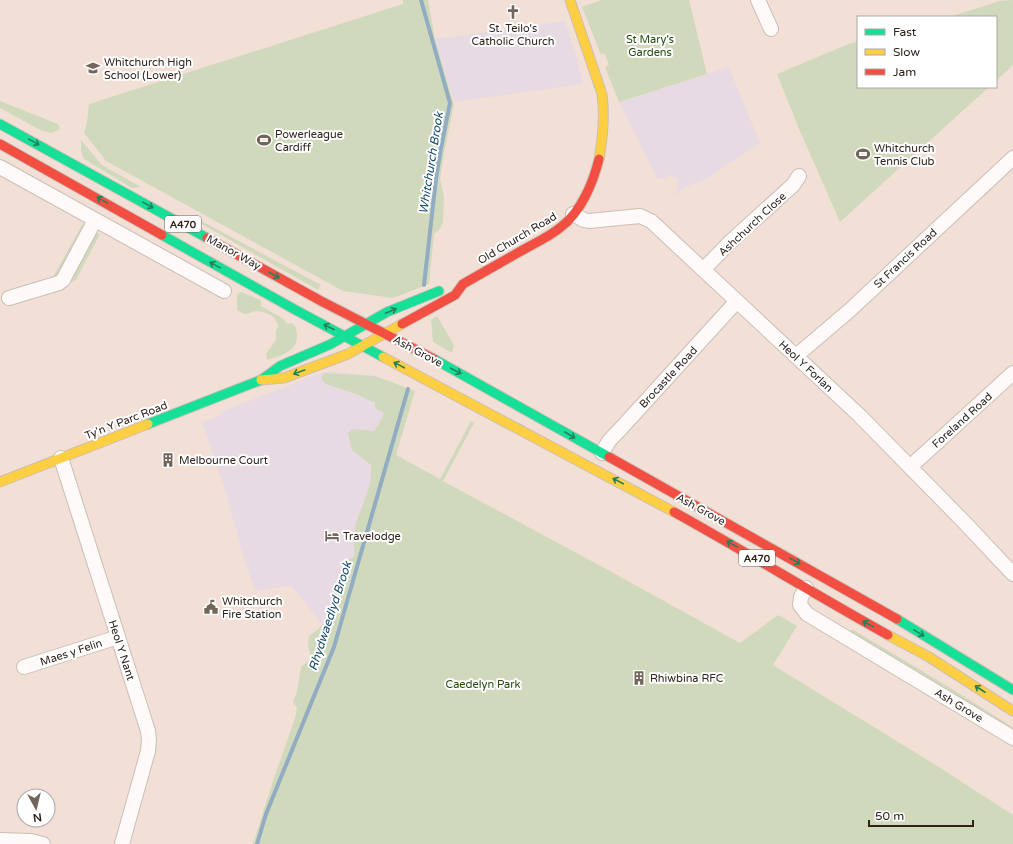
<svg xmlns="http://www.w3.org/2000/svg" width="1013" height="844" viewBox="0 0 1013 844" font-family="'Varela Round',sans-serif">
	<style>
		.commercial { fill: #e8dae2 }
		.green { fill: #d1d9bd }
		.lines { fill: none; stroke-linecap: round; stroke-linejoin: round }
		.stream { stroke: #92acc1; stroke-width: 4 }
		.street-casing { stroke: #ccbeb6; stroke-width: 16 }
		.fast-casing { stroke: #ccbeb6; stroke-width: 11 }
		.slow-casing { stroke: #ccbeb6; stroke-width: 11 }
		.jam-casing { stroke: #ccbeb6; stroke-width: 11 }
		.street { stroke: #fdfaf9; stroke-width: 14 }
		.fast { stroke: #16e098; stroke-width: 9 }
		.slow { stroke: #ffcf43; stroke-width: 9 }
		.jam { stroke: #f24e42; stroke-width: 9 }
		.oneway { stroke: #22815a }
		.labels { text-anchor: middle; stroke-width: 4; stroke-linejoin: round; paint-order: stroke }
		.shield { fill: #fff; stroke: #6d645f; stroke-width: 1 }
		.shield-label { font-size: 10px; font-weight: bold; fill: #2e221b }
		.poi-label { font-size: 11px; fill: #2e221b; stroke: #fff; text-anchor: start }
		.park-label { font-size: 11px; fill: #244a0a; stroke: #fff }
		.street-label { font-size: 11px; fill: #2e221b; stroke: #fff }
		.water-label { font-size: 12px; font-style: italic; fill: #144a6c; stroke: #fff }
	</style>
	<rect width="100%" height="100%" fill="#f2e0d6"/>
	<path class="commercial" d="M565,21L577,58L583,84L454,102L435,39Z
		M729,67L760,143L705,180L685,187L672,197L676,192L679,182L677,178L667,175L666,178L663,179L656,177L619,102Z
		M330,371L375,376L401,386L353,569L330,635L291,585L255,591L243,556L226,493L202,422L220,415L225,410L318,374Z"/>
	<path class="green" d="M403,0H428L435,39L454,105L445,148L440,179L444,197L443,222L440,229L434,234L429,284L393,298L343,291L106,161L84,133L87,122L89,104L403,4Z
		M602,0H689L707,74L619,102L605,67L609,65L605,54L601,55L582,7Z
		M1013,0V65L996,81V17H949L1000,1Z
		M858,41V87H989L840,222L799,129L777,74L846,45Z
		M0,101L58,124L60,128L59,130L51,133L42,131L0,108Z
		M81,140L102,165L141,187L132,188L84,159L81,151Z
		M192,216L321,285L318,290L191,218Z
		M82,225L86,227L59,275L52,279Z
		M95,232L100,234L76,280L65,285Z
		M241,292L261,300V306L284,319L287,324L292,323C296,326 297,330 297,335C298,352 280,356 267,360L266,354L276,340V330L279,326L273,316C268,314 261,311 256,311C246,313 249,317 237,310V294Z
		M437,316L454,345L452,353L433,342L431,320Z
		M324,373L375,376L415,391L396,455L440,479L471,421L474,423L443,481L597,564L740,643L778,615L797,626L773,665L939,767L1013,815V844H253L273,781L295,718L297,708L293,702L297,691L301,667L311,658L308,645L309,636C317,632 321,625 328,620L334,600L333,590C341,581 345,572 348,560L354,557C355,546 352,537 355,526C361,506 373,487 371,465L352,450L348,433L352,429L374,431L380,422L384,413L375,408V403L356,394L326,384L321,379Z
		M852,629L949,687L1006,723L1013,728V732L850,632Z"/>
	<g class="lines">
		<path class="stream" d="M421,0L450,103L441,148L436,179L424,285
			M257,844L266,814L334,647L408,389"/>
		<defs>
			<path id="street" d="M758,0L771,29
				M0,167L224,291
				M573,214L584,220L589,221L640,216L651,221L860,416L965,523L1013,574
				M703,270L729,243L793,185L799,176
				M9,298L59,283L63,280L95,220
				M796,356L850,310L1013,158
				M602,453L609,441L625,424L737,301
				M61,458L148,731L149,740L148,751L122,844
				M910,467L1013,373
				M806,588L801,597L800,605L807,614L1013,738
				M24,667L118,637
				M0,840L31,841L43,844"/>
			<path id="fast" d="M0,124L207,238
				M162,235L292,308L383,357
				M434,359L609,457
				M148,424L261,380L280,366L331,344L387,312L439,291
				M897,619L1013,690"/>
			<path id="slow" d="M570,0L602,94C605,116 603,137 599,159
				M383,357L674,512
				M261,380L284,378L348,354L402,324
				M0,482L148,424
				M888,635L929,657L1013,711"/>
			<path id="jam" d="M0,144L162,235
				M207,238L321,301L434,359
				M402,324L455,295L463,284C482,273 502,262 521,251C535,243 549,237 561,227C581,212 593,183 599,159
				M609,457L897,619
				M674,512C746,552 816,595 888,635"/>
		</defs>
		<use href="#street" class="street-casing"/>
		<use href="#fast" class="fast-casing"/>
		<use href="#slow" class="slow-casing"/>
		<use href="#jam" class="jam-casing"/>
		<use href="#street" class="street"/>
		<use href="#fast" class="fast"/>
		<use href="#slow" class="slow"/>
		<use href="#jam" class="jam"/>
	</g>
	<defs><path id="oneway-shaft" d="M-6 0H5M1.5-3L5.5 0L1.5 3" fill="none" stroke-width="1.6" stroke-linecap="round" stroke-linejoin="round"/></defs>
	<g class="oneway">
		<use href="#oneway-shaft" transform="translate(34 142) rotate(29)"/>
		<use href="#oneway-shaft" transform="translate(102 200) rotate(-151)"/>
		<use href="#oneway-shaft" transform="translate(148 205) rotate(29)"/>
		<use href="#oneway-shaft" transform="translate(215 265) rotate(-151)"/>
		<use href="#oneway-shaft" transform="translate(274 275) rotate(29)"/>
		<use href="#oneway-shaft" transform="translate(391 311) rotate(-23)"/>
		<use href="#oneway-shaft" transform="translate(329 327) rotate(-153)"/>
		<use href="#oneway-shaft" transform="translate(399 365) rotate(-152)"/>
		<use href="#oneway-shaft" transform="translate(456 371) rotate(28)"/>
		<use href="#oneway-shaft" transform="translate(299 372) rotate(160)"/>
		<use href="#oneway-shaft" transform="translate(570 435) rotate(30)"/>
		<use href="#oneway-shaft" transform="translate(618 481) rotate(-152)"/>
		<use href="#oneway-shaft" transform="translate(732 544) rotate(-151)"/>
		<use href="#oneway-shaft" transform="translate(795 561) rotate(29)"/>
		<use href="#oneway-shaft" transform="translate(868 624) rotate(-151)"/>
		<use href="#oneway-shaft" transform="translate(919 633) rotate(31)"/>
		<use href="#oneway-shaft" transform="translate(980 689) rotate(-147)"/>
	</g>
	<defs>
		<symbol id="church-bare" viewBox="-9 -9 18 18"><path d="M-1.2-6h2.4v3.5h3.3v2.4h-3.3V6h-2.4V-.1h-3.3v-2.4h3.3Z" fill="#73645c" stroke="#fff" stroke-width="2.5" paint-order="stroke"/></symbol>
		<symbol id="school-bare" viewBox="-9 -9 18 18"><path d="M0-5L7-2L0 1L-7-2ZM-4 1L0 2.5L4 1V4Q0 6-4 4Z" fill="#73645c" stroke="#fff" stroke-width="2.5" paint-order="stroke"/></symbol>
		<symbol id="stadium-bare" viewBox="-9 -9 18 18"><path d="M0-5a6.5 5 0 1 0 0 10a6.5 5 0 1 0 0-10ZM-3.5-1.8h7v3.6h-7Z" fill="#73645c" stroke="#fff" stroke-width="2.5" paint-order="stroke"/></symbol>
		<symbol id="building-bare" viewBox="-9 -9 18 18"><path d="M-4-6H4V6H1V3H-1V6H-4ZM-2.5-4.3h1.7v1.8h-1.7ZM.8-4.3h1.7v1.8H.8ZM-2.5-1h1.7V.8h-1.7ZM.8-1h1.7V.8H.8Z" fill="#73645c" stroke="#fff" stroke-width="2.5" paint-order="stroke"/></symbol>
		<symbol id="hotel-bare" viewBox="-9 -9 18 18"><path d="M-6-4.5h1.5V1H6V5H4.5V3h-9V5H-6ZM-4 0a1.8 1.8 0 1 1 3.6 0ZM.5 0V-2.5h3Q6-2.5 6 0Z" fill="#73645c" stroke="#fff" stroke-width="2.5" paint-order="stroke"/></symbol>
		<symbol id="civic-bare" viewBox="-9 -9 18 18"><path d="M-.6-6.5H3V-4.5H.6V-3L4-1V1h2V6H-6V1h2V-1L-.6-3ZM-1.2 2.5V6h2.4V2.5Z" fill="#73645c" stroke="#fff" stroke-width="2.5" paint-order="stroke"/></symbol>
	</defs>
	<g fill-rule="evenodd">
		<use href="#church-bare" x="503" y="2" width="20" height="20"/>
		<use href="#school-bare" x="83" y="58" width="20" height="20"/>
		<use href="#stadium-bare" x="254" y="130" width="20" height="20"/>
		<use href="#stadium-bare" x="853" y="144" width="20" height="20"/>
		<use href="#building-bare" x="158" y="450" width="20" height="20"/>
		<use href="#hotel-bare" x="322" y="526" width="20" height="20"/>
		<use href="#civic-bare" x="201" y="597" width="20" height="20"/>
		<use href="#building-bare" x="629" y="668" width="20" height="20"/>
	</g>
	<g class="labels">
		<g class="shield">
			<rect x="165" y="216" width="36" height="16" rx="3"/>
			<rect x="739" y="550" width="36" height="16" rx="3"/>
		</g>
		<g class="shield-label">
			<text x="183" y="228">A470</text>
			<text x="757" y="562">A470</text>
		</g>
		<g class="poi-label">
			<text x="513" y="32" text-anchor="middle">St. Teilo's<tspan x="513" dy="13">Catholic Church</tspan></text>
			<text x="104" y="66">Whitchurch High<tspan x="104" dy="13">School (Lower)</tspan></text>
			<text x="275" y="138">Powerleague<tspan x="275" dy="13">Cardiff</tspan></text>
			<text x="874" y="152">Whitchurch<tspan x="874" dy="13">Tennis Club</tspan></text>
			<text x="179" y="464">Melbourne Court</text>
			<text x="343" y="540">Travelodge</text>
			<text x="222" y="605">Whitchurch<tspan x="222" dy="13">Fire Station</tspan></text>
			<text x="650" y="682">Rhiwbina RFC</text>
		</g>
		<g class="park-label">
			<text x="650" y="43">St Mary's<tspan x="650" dy="13">Gardens</tspan></text>
			<text x="483" y="688">Caedelyn Park</text>
		</g>
		<g class="street-label">
			<text transform="translate(752 224) rotate(-43)" y="4">Ashchurch Close</text>
			<text transform="translate(517 238) rotate(-31)" y="4">Old Church Road</text>
			<text transform="translate(234 252) rotate(29)" y="4">Manor Way</text>
			<text transform="translate(905 258) rotate(-43)" y="4">St Francis Road</text>
			<text transform="translate(418 351) rotate(28)" y="4">Ash Grove</text>
			<text transform="translate(806 366) rotate(43)" y="4">Heol Y Forlan</text>
			<text transform="translate(668 377) rotate(-47)" y="4">Brocastle Road</text>
			<text transform="translate(126 420) rotate(-21)" y="4">Ty'n Y Parc Road</text>
			<text transform="translate(962 420) rotate(-42)" y="4">Foreland Road</text>
			<text transform="translate(701 509) rotate(29)" y="4">Ash Grove</text>
			<text transform="translate(122 650) rotate(72)" y="4">Heol Y Nant</text>
			<text transform="translate(71 652) rotate(-18)" y="4">Maes y Felin</text>
			<text transform="translate(959 705) rotate(31)" y="4">Ash Grove</text>
		</g>
		<g class="water-label">
			<text transform="translate(431 163) rotate(-81)" y="4">Whitchurch Brook</text>
			<text transform="translate(330 616) rotate(-72)" y="4">Rhydwaedlyd Brook</text>
		</g>
	</g>
	<rect x="857" y="16" width="140" height="72" fill="#ffffff" stroke="#aba7a4"/>
	<rect x="865" y="29" width="20" height="6" fill="#16e098" stroke="#aba7a4"/>
	<text x="893" y="36" font-size="12" fill="#2e221b">Fast</text>
	<rect x="865" y="49" width="20" height="6" fill="#ffcf43" stroke="#aba7a4"/>
	<text x="893" y="56" font-size="12" fill="#2e221b">Slow</text>
	<rect x="865" y="69" width="20" height="6" fill="#f24e42" stroke="#aba7a4"/>
	<text x="893" y="76" font-size="12" fill="#2e221b">Jam</text>
	<g transform="translate(36 808) rotate(172)"><circle r="19" fill="#ffffff" stroke="#aba7a4"/>
	<path d="M0-3L7 15L0 10L-7 15Z" fill="#73645c"/>
	<text y="-6" font-size="11" font-weight="bold" text-anchor="middle" fill="#2e221b">N</text>
	</g>
	<path d="M869 820v6h104v-6" fill="none" stroke="#2e221b" stroke-width="2"/>
	<text x="875" y="820" font-size="12" fill="#2e221b" stroke="#ffffff" stroke-width="3" paint-order="stroke">50 m</text>
</svg>
